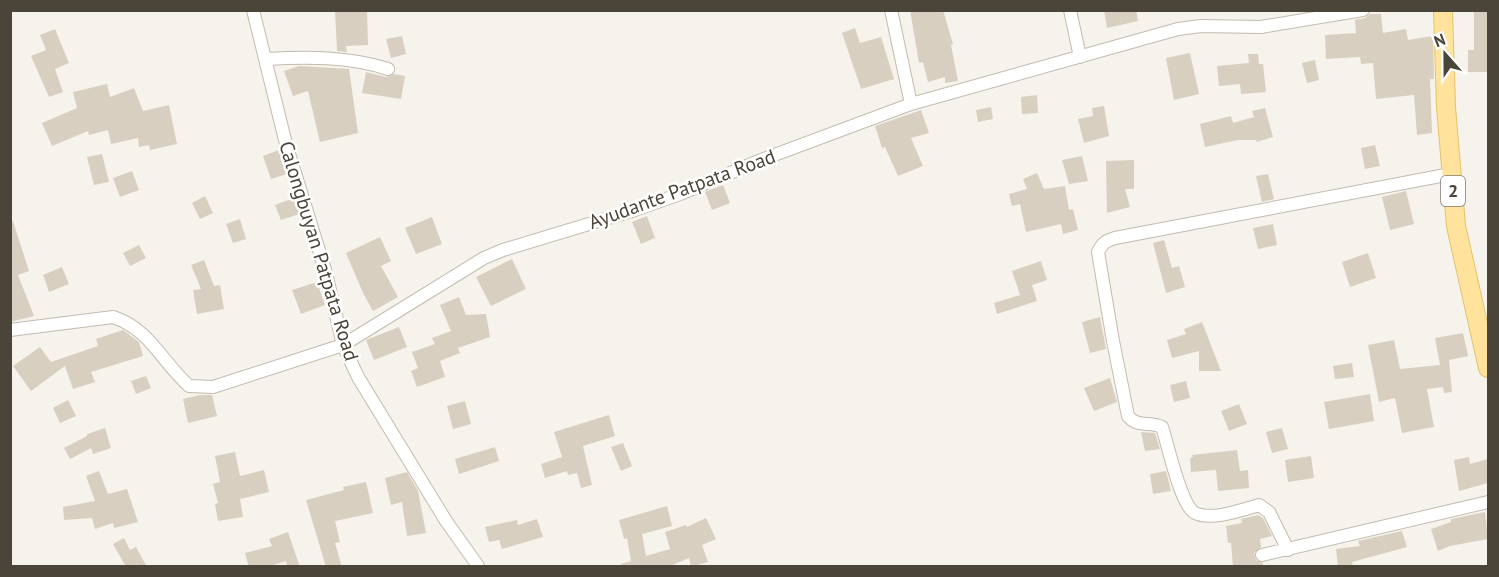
<svg xmlns="http://www.w3.org/2000/svg" width="1499" height="577" viewBox="0 0 1499 577" font-family="'PT Sans',sans-serif">
	<style>
		.building { fill: #d8cfc1 }
		.lines { fill: none; stroke-linecap: round; stroke-linejoin: round }
		.street-casing { stroke: #c2bbae; stroke-width: 14 }
		.primary-casing { stroke: #e6c16a; stroke-width: 20 }
		.street { stroke: #fff; stroke-width: 12 }
		.primary { stroke: #ffe39c; stroke-width: 18 }
		.labels { text-anchor: middle; stroke-width: 5; stroke-linejoin: round; paint-order: stroke }
		.shield { fill: #fff; stroke: #817c74; stroke-width: 1.5 }
		.shield-label { font-size: 18px; font-weight: bold; fill: #4b4439 }
		.street-label { font-size: 20px; fill: #4b4439; stroke: #fff }
	</style>
	<rect width="100%" height="100%" fill="#f6f3ec"/>
	<path class="building" d="M335,10H367L368,45L346,46L347,52L337,51Z
		M910,10H943L953,44L951,45L958,81L945,83V77L928,82L923,62L919,63Z
		M1104,10H1136L1138,21L1107,28Z
		M1474,10H1488V72H1468V50H1474Z
		M1370,14H1381L1383,33L1406,29L1408,40L1433,36L1434,79H1430L1432,133L1417,135L1414,95L1376,99L1373,63L1361,64L1360,57L1326,59L1325,35L1356,33L1355,20L1365,18Z
		M855,28L860,43L881,37L894,79L861,89L842,33Z
		M55,29L69,63L55,69L63,92L49,97L31,56L46,50L40,35Z
		M402,36L406,54L391,58L386,39Z
		M1190,53L1199,94L1174,100L1166,58Z
		M1248,54H1258L1259,64H1263L1266,92L1241,94L1240,84L1219,86L1217,66L1249,63Z
		M1315,60L1319,80L1307,83L1302,63Z
		M299,66L349,69L358,133L320,142L308,91L293,96L284,71Z
		M366,72L386,77L394,74L405,76L401,99L362,93Z
		M107,84L110,97L134,88L143,111L169,105L177,144L150,150L149,145L139,147L138,138L111,144L108,130L89,135L88,131L52,146L42,123L77,108L73,92Z
		M1037,95L1038,113L1022,114L1021,97Z
		M1104,106L1109,136L1084,143L1078,119L1093,116L1092,108Z
		M991,107L993,119L978,122L976,110Z
		M1265,108L1273,137L1257,142L1256,140H1238L1205,147L1200,124L1231,116L1233,123L1254,117L1252,111Z
		M921,110L929,133L911,138L923,166L898,176L885,147L882,148L875,126Z
		M1375,145L1380,166L1365,169L1361,148Z
		M279,150L287,174L271,179L263,156Z
		M102,154L109,182L94,185L87,157Z
		M1082,156L1088,181L1069,184L1062,160Z
		M1134,160V189H1125L1130,207L1107,213L1106,161Z
		M132,171L139,190L120,197L113,178Z
		M1037,173L1044,189L1065,186L1069,210L1073,209L1078,230L1063,234L1061,224L1026,232L1020,204L1012,206L1009,194L1027,189L1023,179Z
		M1268,174L1274,199L1262,202L1256,176Z
		M723,185L730,203L712,210L705,192Z
		M1406,191L1414,224L1390,230L1382,197Z
		M205,196L213,213L200,219L192,203Z
		M294,198L299,214L281,220L275,205Z
		M647,216L655,238L641,244L632,222Z
		M432,217L442,244L416,254L405,228Z
		M240,219L246,239L233,243L226,224Z
		M13,221L29,271L18,275L34,316L10,322V222Z
		M1273,224L1277,245L1258,249L1253,228Z
		M380,237L391,261L381,266L398,297L373,311L363,293L346,253Z
		M1164,240L1172,268L1179,266L1185,287L1166,293L1153,243Z
		M139,245L146,258L130,266L123,253Z
		M1368,253L1376,278L1350,287L1342,262Z
		M512,259L526,289L491,306L476,277Z
		M204,260L214,286L220,285L224,309L197,314L193,290L201,289L191,265Z
		M1041,261L1047,280L1032,285L1037,301L997,314L994,303L1020,295L1012,271Z
		M62,267L69,284L49,292L43,275Z
		M317,282L325,305L301,314L292,290Z
		M459,297L466,315L486,314L490,337L458,348L460,353L440,361L445,377L417,387L411,371L418,368L412,352L435,344L432,338L451,331L440,305Z
		M1100,317L1106,349L1090,353L1082,322Z
		M1202,322L1221,371H1199V351L1172,358L1167,340L1186,334L1184,329Z
		M399,327L407,347L374,360L366,340Z
		M123,330L139,342L143,356L91,372L95,382L73,389L65,366L31,391L13,366L40,347L51,362L98,346L96,339Z
		M1463,333L1468,356L1449,360L1452,392L1444,393L1443,387L1427,389L1434,427L1402,433L1395,398L1379,402L1368,345L1394,340L1400,369L1440,365L1435,338Z
		M1352,363L1354,377L1335,379L1333,366Z
		M146,376L151,388L136,394L131,381Z
		M1110,378L1117,402L1094,411L1084,388Z
		M1186,381L1190,398L1174,402L1170,385Z
		M1370,394L1374,421L1329,429L1324,402Z
		M200,395H212L217,416L188,423L183,399Z
		M68,400L76,416L60,423L53,408Z
		M465,401L471,424L453,429L447,406Z
		M1239,404L1247,424L1229,431L1221,411Z
		M609,415L615,436L583,446L592,485L581,488L577,473L568,475L567,471L545,478L541,464L562,457L554,432Z
		M105,428L111,448L93,454L91,448L70,459L64,448L87,436V434Z
		M1282,428L1288,449L1272,453L1266,432Z
		M1141,432L1155,433L1160,449L1145,451Z
		M623,443L632,466L621,471L611,447Z
		M495,447L499,461L459,474L455,459Z
		M1237,450L1240,471L1248,470L1249,488L1218,491L1216,470L1191,472L1190,458L1193,457L1192,455Z
		M235,452L240,476L264,470L269,492L240,499L243,517L218,521L215,504L218,503L213,484L220,482L215,456Z
		M1311,456L1314,478L1288,482L1285,460Z
		M1469,457L1470,464L1488,459V483L1459,491L1454,460Z
		M99,471L108,494L127,489L138,522L114,528L113,523L95,529L92,518L64,520L63,507L95,501L86,476Z
		M1166,471L1171,491L1153,494L1150,474Z
		M407,472L418,491L426,533L407,536L402,502L391,505L385,478Z
		M366,482L373,513L335,521L340,542L335,543L342,567H326L306,500L344,490L343,487Z
		M667,506L672,526L642,534L646,556L670,549L665,532L686,525L687,527L706,518L716,539L702,545L708,562L691,567L689,558L668,567H622L621,564L631,561L627,538L624,539L619,520Z
		M1485,512L1488,539L1450,546L1438,551L1431,529L1451,522V519Z
		M1258,515L1263,518L1272,536L1260,539L1261,547L1254,553L1256,560L1263,563V567H1233L1231,543H1228L1226,526L1242,523L1241,519Z
		M537,519L543,537L502,549L499,540L489,542L485,527L517,520L518,525Z
		M1402,531L1407,547L1352,562L1353,566L1338,567L1336,549L1360,546L1358,541Z
		M288,532L300,567H287L286,561L267,567H249L245,553L272,546L269,539Z
		M124,538L130,550L136,547L147,567H126L113,544Z"/>
	<g class="lines">
		<defs>
			<path id="street" d="M253,10L286,144L326,273L343,345L358,377L446,521L478,566
				M891,10L911,104
				M1070,10L1080,57
				M265,59C307,57 348,56 388,69
				M10,330L113,317C150,329 161,361 189,386L213,387L343,345L484,258L503,250L635,210L680,194L761,160L911,104L1178,29L1201,26L1261,27L1363,10
				M1288,550L1269,512L1259,505C1242,510 1211,521 1195,513C1180,505 1168,444 1162,427C1151,421 1137,428 1128,416L1113,341L1098,252C1102,243 1106,241 1115,238L1451,174
				M1262,555L1488,502"/>
			<path id="primary" d="M1443,10L1446,107L1456,226L1488,368"/>
		</defs>
		<use href="#street" class="street-casing"/>
		<use href="#primary" class="primary-casing"/>
		<use href="#street" class="street"/>
		<use href="#primary" class="primary"/>
	</g>
	<g class="labels">
		<rect class="shield" x="1441" y="176" width="24" height="30" rx="4.5"/>
		<g class="shield-label">
			<text x="1453" y="197">2</text>
		</g>
		<g class="street-label">
			<text transform="translate(682 189) rotate(-20)" y="7">Ayudante Patpata Road</text>
			<text transform="translate(319 251) rotate(73)" y="7">Calongbuyan Patpata Road</text>
		</g>
	</g>
	<rect width="1499" height="577" fill="none" stroke="#4b4439" stroke-width="24"/>
	<g transform="translate(1445 54) rotate(339)" stroke="#ffffff" stroke-width="4.5" paint-order="stroke">
	<path d="M0-4.5L10 22L0 15L-10 22Z" fill="#4b4439"/>
	<text y="-9" font-size="16" font-weight="bold" text-anchor="middle" fill="#4b4439">N</text>
	</g>
</svg>
